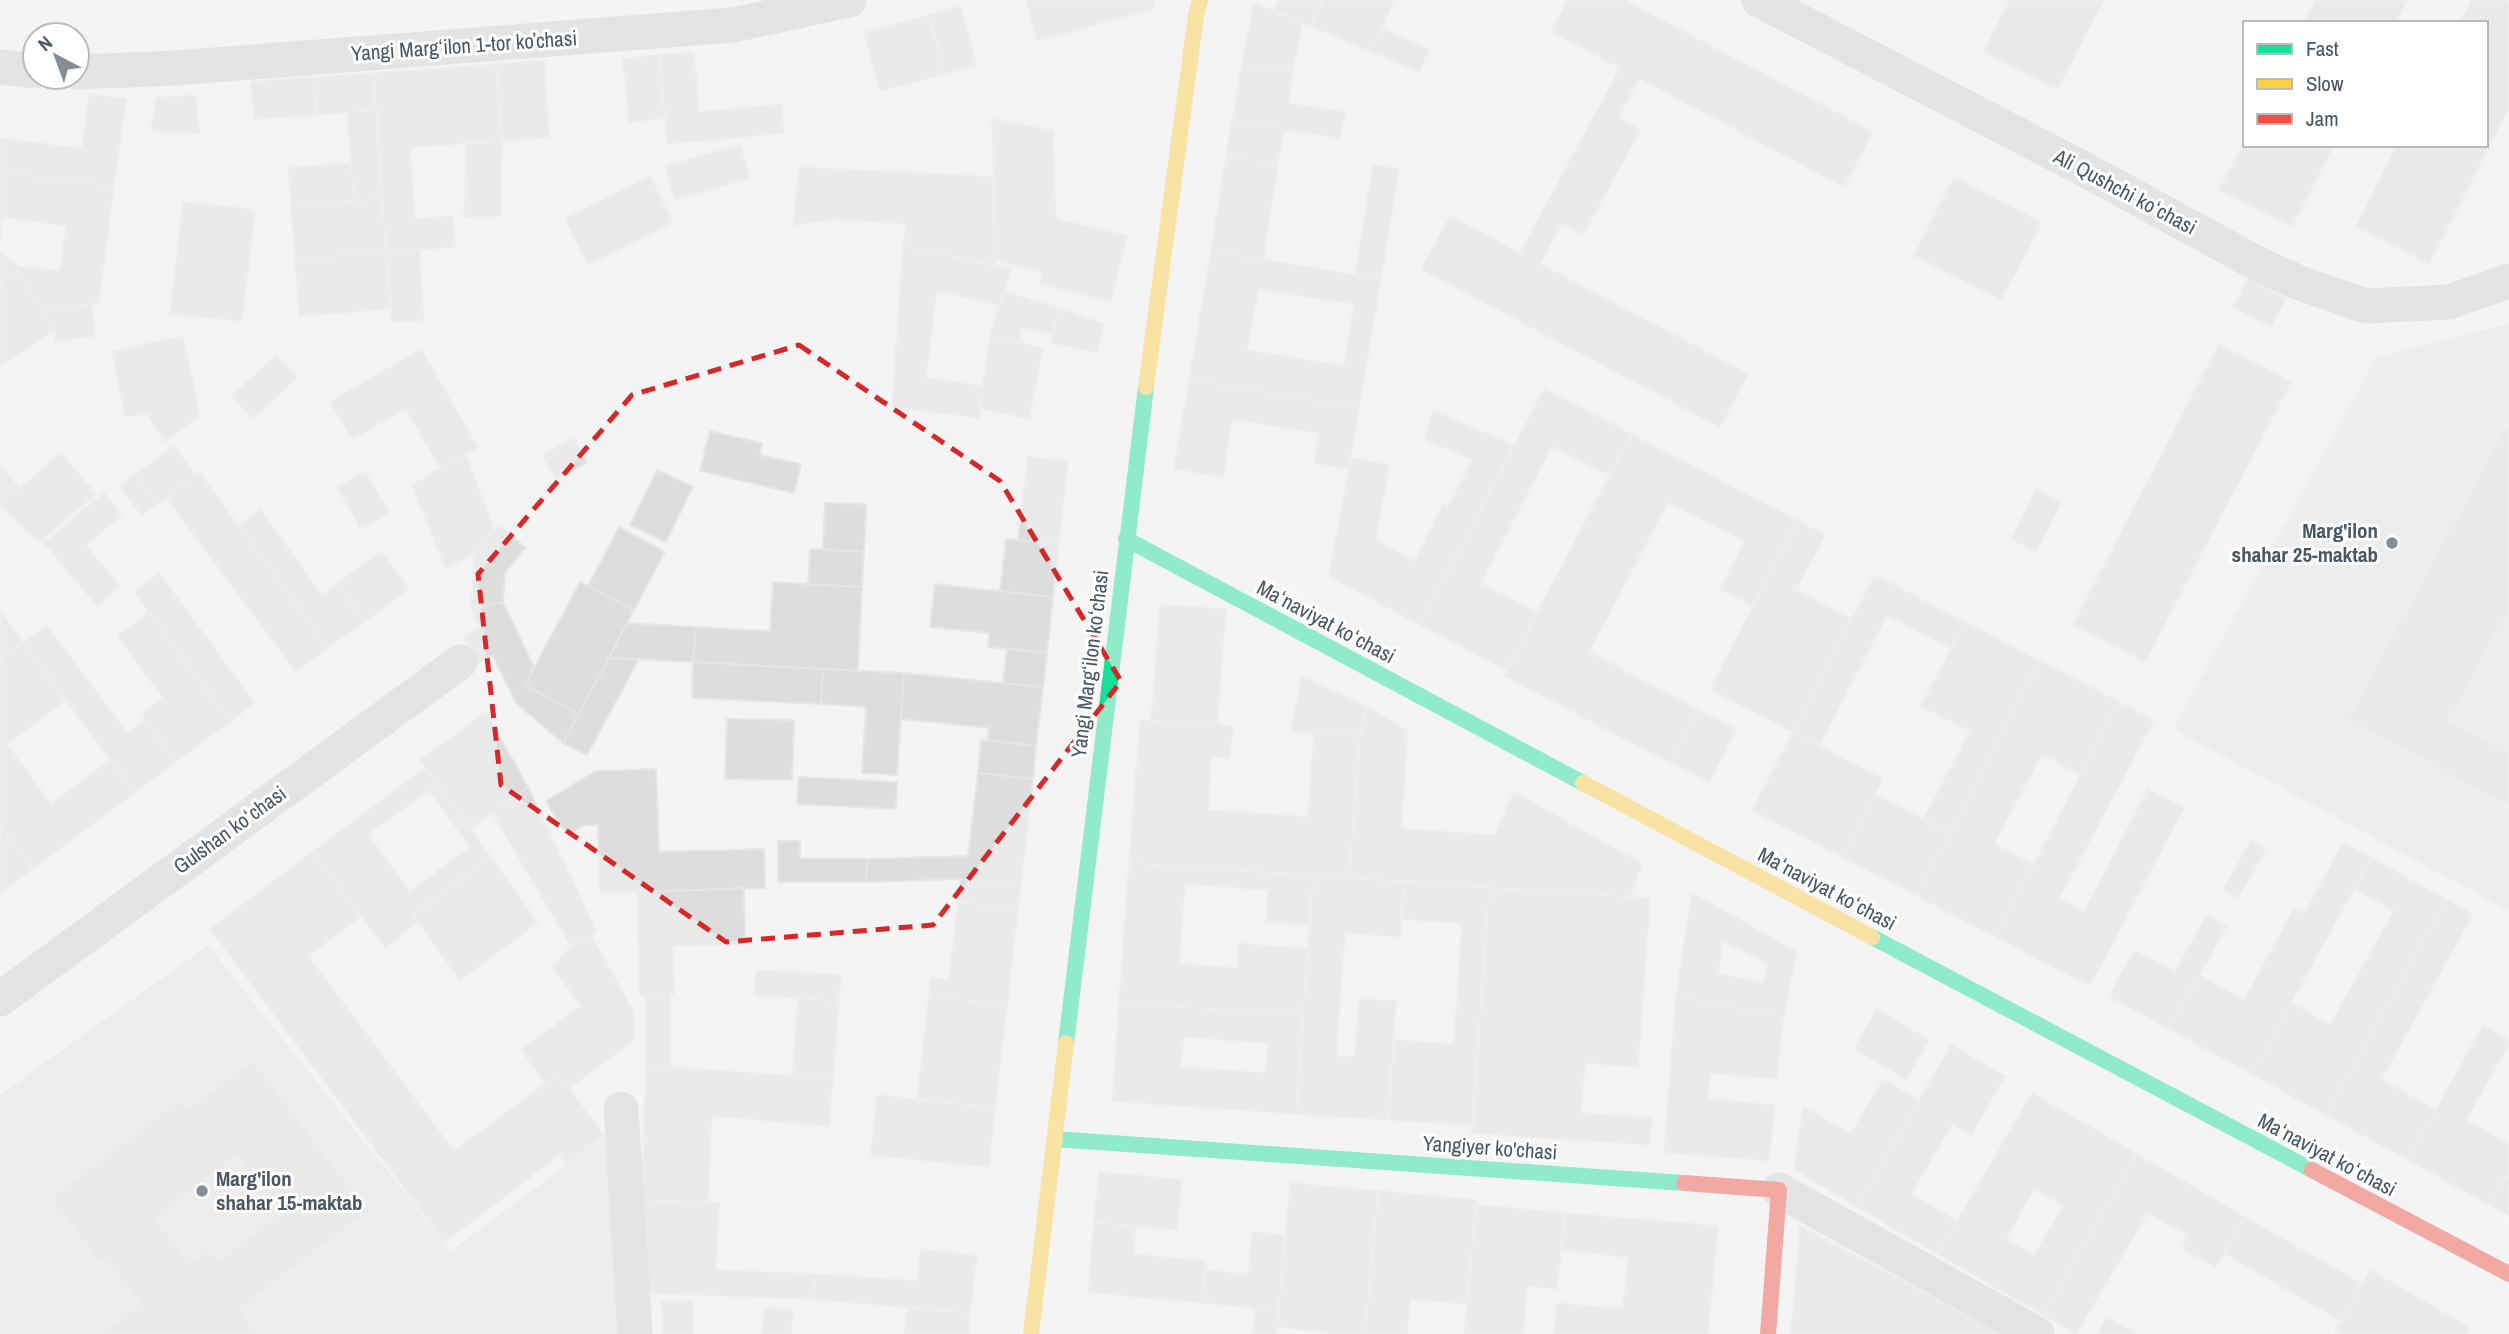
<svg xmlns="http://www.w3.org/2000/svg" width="2509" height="1334" viewBox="0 0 2509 1334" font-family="'Archivo Narrow',sans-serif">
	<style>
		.education { fill: #e6e5e6 }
		.building { fill: #ddddde; stroke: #e5e6e7; stroke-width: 2; fill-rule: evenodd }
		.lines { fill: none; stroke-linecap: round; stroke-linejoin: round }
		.street { stroke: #ced0d2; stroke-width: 35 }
		.fast { stroke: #16e098; stroke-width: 16 }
		.slow { stroke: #ffcf43; stroke-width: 16 }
		.jam { stroke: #f24e42; stroke-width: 16 }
		.marked { fill: none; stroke: #d62828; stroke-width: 5; stroke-dasharray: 14 9; stroke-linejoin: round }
		.poi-dot { fill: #868d94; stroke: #fff; stroke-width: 2.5 }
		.labels { text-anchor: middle; stroke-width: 6; stroke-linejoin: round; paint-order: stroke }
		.street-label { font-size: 21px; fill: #4a5661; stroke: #fff }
		.poi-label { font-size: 21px; font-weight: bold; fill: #4a5661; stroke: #fff; text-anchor: end }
	</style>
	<rect width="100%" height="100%" fill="#f4f4f4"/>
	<path class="education" d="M2509,324V911L2173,729L2376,358Z
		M208,945L451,1251L611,1132L620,1334H0V1095Z"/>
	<path class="building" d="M1026,0H1129L1133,14L1037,41Z
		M1129,0H1153L1155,9L1133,14Z
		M1279,0H1316L1322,2L1311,26L1274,10Z
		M1323,0H1394L1372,52L1311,26Z
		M1568,0H1624L1873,132L1844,187L1639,78L1618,118L1640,130L1584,234L1562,223L1540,264L1748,374L1720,427L1421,269L1450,216L1520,253L1620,68L1551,31Z
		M2010,0H2104L2057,90L1983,52Z
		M2316,0H2407L2396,23H2304Z
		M2472,0H2504L2509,3V108L2429,264L2356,227L2397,145H2486V23H2460Z
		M1254,3L1302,22L1293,71L1242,63Z
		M960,6L977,65L945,74L929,15Z
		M929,15L945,74L880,91L864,33Z
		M1382,29L1429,49L1419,72L1372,52Z
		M694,52L699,112L782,104L784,133L667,144L659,55Z
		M659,55L665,118L629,122L623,59Z
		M544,60L549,137L502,141L496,64Z
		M1242,63L1293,71L1288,103L1345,112L1340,138L1232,121Z
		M496,64L502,141L410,147L415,219L453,216L455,247L386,252L374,73Z
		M374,73L376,110L316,115L314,77Z
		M314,77L316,115L254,119L251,82Z
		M89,94L126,99L114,186L0,172V138L82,149Z
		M196,95L199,133L151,131L156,98Z
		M376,110L382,199L354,201L347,112Z
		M992,119L1053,131L1056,219L1127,236L1111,301L1039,283L1042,272L995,260Z
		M1232,121L1284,129L1278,164L1226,156Z
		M2245,140V145H2334L2292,227L2219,190Z
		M502,141L501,216L464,217L466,144Z
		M740,145L750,178L675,200L665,166Z
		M1226,156L1278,164L1263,260L1211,251Z
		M351,163L354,201L291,205L288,168Z
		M1373,165L1399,169L1381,279L1355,275Z
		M799,167L993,177L995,265L903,246L906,224L835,219L793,225Z
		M0,172L114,186L99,303L42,310L17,271L0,282V253L20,267L60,271L66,226L3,217L0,239Z
		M650,176L673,223L588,265L565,219Z
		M1954,177L2042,223L2001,300L1914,255Z
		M382,199L386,252L295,259L291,205Z
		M183,202L255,210L242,321L170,314Z
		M903,246L1011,269L1000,306L937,290L926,378L983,386L979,418L892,407Z
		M419,250L424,320L392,322L386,252Z
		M1211,251L1381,279L1359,408L1189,380ZM1258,289L1354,304L1344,366L1247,350Z
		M386,252L390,309L299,316L295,259Z
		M17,271L55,330L0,366V282Z
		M2248,279L2286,298L2271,327L2233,307Z
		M1004,291L1058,308L1053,334L1021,327L1018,342L990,335Z
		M92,304L95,336L55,341V330L42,310Z
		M1058,308L1104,324L1097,353L1051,342Z
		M990,335L1043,348L1029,419L980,408Z
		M183,336L200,416L164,442L148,414L125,417L112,352Z
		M2219,344L2291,382L2145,662L2073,625Z
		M421,349L478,448L441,469L406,409L352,439L330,402Z
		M276,355L297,378L253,419L232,396Z
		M1189,380L1359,408L1349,469L1314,463L1319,433L1232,419L1223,477L1174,469Z
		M1544,389L1631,434L1609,475L1552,446L1481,583L1537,612L1507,670L1420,625Z
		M1433,411L1514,445L1420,625L1329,576L1351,458L1389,465L1376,540L1415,562L1443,504L1448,507L1473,459L1424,440Z
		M2509,420V610L2449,720L2509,753V807L2347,719Z
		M710,431L762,443L760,455L801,464L794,493L700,471Z
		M1631,434L1798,521L1753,606L1720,589L1745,541L1668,502L1589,652L1699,710L1671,763L1504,676Z
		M574,438L587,463L556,479L542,455Z
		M174,446L196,475L158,504L135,474Z
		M61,453L96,494L39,542L0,505Z
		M466,454L494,530L474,554L446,569L412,485Z
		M1028,457L1068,461L1059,544L1018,540Z
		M0,464L19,488L0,505Z
		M657,470L693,487L666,542L630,525Z
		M365,471L389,513L361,529L337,487Z
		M200,473L328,648L296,672L166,497Z
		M135,474L158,504L141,515L120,486Z
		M2036,489L2061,502L2036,552L2011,539Z
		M104,493L122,515L86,545L120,587L97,606L44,543Z
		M825,503L866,504L864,552L823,549Z
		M260,509L322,595L337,584L365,621L328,648L238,525Z
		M1798,521L1825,535L1796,590L1852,619L1793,732L1710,689Z
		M499,525L526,548L505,572L503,602L471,609L474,554Z
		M619,527L665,552L634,610L588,586Z
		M1006,539L1059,544L1053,597L1000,591Z
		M810,549L864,552L862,587L808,584Z
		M382,551L409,589L365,621L337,584Z
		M159,573L255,703L230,722L134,592Z
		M1875,575L1965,622L1951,648L1887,615L1819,746L1793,732Z
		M580,582L634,610L579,714L525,685Z
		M773,582L862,587L858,671L693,662L696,627L770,631Z
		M935,584L1053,597L1047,653L988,647L989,633L930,627Z
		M503,602L534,667L525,685L579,714L563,743L517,704L493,656L476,664L463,636L480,627L471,609Z
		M1160,605L1226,609L1217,725L1151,721Z
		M0,610L23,642L0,659Z
		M149,612L230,722L176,762L141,714L163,698L117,636Z
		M1965,622L2040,661L1950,833L1923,820L1970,731L1921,706Z
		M627,623L696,627L693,662L609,658Z
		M47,625L127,733L145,720L176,762L135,793L23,642Z
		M23,642L66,700L0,749V659Z
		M1007,648L1047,653L1043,687L1003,683Z
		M609,658L639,659L587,755L563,743Z
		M2040,661L2119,702L2081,775L2042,754L1994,844L2034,864L1996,937L1917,896Z
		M693,662L823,669L821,704L692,698Z
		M823,669L904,673L897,775L862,773L866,707L821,704Z
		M904,673L1043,687L1036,746L987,740L989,728L901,719Z
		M1302,677L1366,706L1360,735L1291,731Z
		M2119,702L2154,720L2059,899L2084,912L2148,789L2184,808L2090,986L1996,937Z
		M1366,706L1408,731L1401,829L1495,835L1514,792L1642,864L1630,897L1349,878L1360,735Z
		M1699,710L1737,729L1709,782L1671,763Z
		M486,712L528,787L470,829L420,760Z
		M727,719L794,720L792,780L725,779Z
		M1140,720L1233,726L1230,758L1211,757L1208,810L1308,817L1314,732L1360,735L1349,878L1129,863Z
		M1793,732L1883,779L1842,857L1752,810Z
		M981,740L1036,746L1033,779L978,773Z
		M7,744L51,804L110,760L135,793L33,868L0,824V749Z
		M425,768L491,857L413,915L418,922L385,948L313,851ZM429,790L470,847L410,892L368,834Z
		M656,769L659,852L764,849L765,888L600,893L598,825H585L567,836L546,801L596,771Z
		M978,773L1033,779L1021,885L961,879L866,882L867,859L968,856Z
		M799,777L897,782L896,809L797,804Z
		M528,787L597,932L571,946L492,813Z
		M1875,794L1950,833L1917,896L1842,857Z
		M0,824L33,868L0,893Z
		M2251,840L2266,849L2238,898L2223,890Z
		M778,841H800V858L867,859L866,882H778Z
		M2343,843L2371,858L2252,1074L2169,1029L2199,975L2244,1000L2294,909L2304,914Z
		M313,851L361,916L308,956L454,1151L558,1074L604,1135L566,1164L559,1155L445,1242L210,929Z
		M491,857L538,923L460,980L413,915Z
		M2371,858L2446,899L2326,1115L2252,1074L2291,1003L2330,1025L2394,911L2355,889Z
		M1129,863L1313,876L1310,925L1266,922L1268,890L1185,884L1179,964L1237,968L1238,943L1308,949L1303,1015L1119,1003Z
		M1313,876L1404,881L1400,937L1345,933L1336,1056L1355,1057L1359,999L1396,1001L1388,1120L1296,1114Z
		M961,879L1021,885L1018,909L958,902Z
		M1404,881L1489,888L1472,1125L1388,1120L1394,1040L1454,1044L1462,923L1401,919Z
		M744,888L745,944L673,946L674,994L640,995L637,892Z
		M1489,888L1650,898L1638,1067L1585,1063L1581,1113L1652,1118L1650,1145L1472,1133Z
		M1692,893L1797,952L1783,1018L1676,996ZM1722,941L1768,963L1764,983L1719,974Z
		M2446,899L2473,914L2381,1080L2436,1110L2408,1160L2326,1115Z
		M958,902L1018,909L1007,1005L929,996L931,978L949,980Z
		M2207,915L2227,926L2169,1029L2109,996L2134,950L2175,972Z
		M591,935L634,1012V1040L569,1088L558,1074L545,1083L521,1050L581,1006L552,966L571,946Z
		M756,970L841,975L839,1001L754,995Z
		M670,994L671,1067L646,1066V995Z
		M929,996L1007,1005L995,1108L917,1099Z
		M1676,996L1783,1018L1777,1079L1710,1073L1707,1099L1775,1105L1769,1161L1664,1152Z
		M798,998L839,1001L833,1078L792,1075Z
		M1119,1003L1303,1015L1296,1114L1112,1101ZM1184,1037L1268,1043L1265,1073L1181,1067Z
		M1877,1009L1929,1040L1906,1079L1854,1049Z
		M2483,1025L2509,1040V1044L2466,1120L2509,1144V1171L2490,1205L2408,1160Z
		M1951,1045L2005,1076L1971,1135L1952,1124L1911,1194L1957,1221L1938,1254L1857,1207Z
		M253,1060L369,1211L239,1309L258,1334H100L140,1304L106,1259L100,1263L50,1198L180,1099L188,1108ZM237,1156L281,1212L218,1261L209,1249L190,1263L156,1219Z
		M646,1066L833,1078L829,1126L712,1116L708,1203L641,1200Z
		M1883,1079L1919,1100L1857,1207L1794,1169L1803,1107L1851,1134Z
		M2032,1093L2137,1154L2043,1315L1938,1254ZM2034,1189L2063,1206L2034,1256L2006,1239Z
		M877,1095L995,1108L989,1167L871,1155Z
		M2137,1154L2245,1217L2216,1267L2182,1248L2188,1236L2148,1213L2076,1334L2043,1315Z
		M2509,1171V1216L2490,1205Z
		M1099,1172L1182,1180L1177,1230L1094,1222Z
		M1290,1183L1378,1191L1365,1334H1342L1277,1327Z
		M1378,1191L1477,1200L1466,1304L1410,1299L1407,1334H1365Z
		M641,1200L719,1203L716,1270L816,1274L813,1299L636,1293Z
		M1476,1205L1565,1213L1557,1289L1527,1286L1523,1334H1464Z
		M1565,1213L1718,1226L1708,1334H1554L1557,1303L1623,1309L1628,1257L1561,1250Z
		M2245,1217L2362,1284L2341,1321L2224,1253Z
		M1094,1222L1136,1226L1134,1254L1206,1261L1202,1303L1088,1292Z
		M1800,1226L2002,1334H1791Z
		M1252,1232L1285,1235L1279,1310L1202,1303L1205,1270L1248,1274Z
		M921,1249L977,1256L970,1313L813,1299L816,1274L917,1281Z
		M2370,1270L2469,1327L2465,1334H2342L2335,1330Z
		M662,1301H693V1334H663Z
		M765,1308L793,1310L791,1334H762Z
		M907,1308L970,1313L968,1334H904Z
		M1255,1308L1279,1310L1276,1334H1253Z
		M2107,1317L2136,1334H2097Z"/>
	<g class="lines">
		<path class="street" d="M1759,0L2082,168L2258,264L2297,282L2366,306L2449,302L2509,281
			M0,67L35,71
			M77,72L175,68L733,25L849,0
			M0,999L460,662
			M621,1109L635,1334
			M1779,1190L2037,1334"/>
		<path class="fast" d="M1126,539L1583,783
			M1872,937L2312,1170
			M1066,1043L1146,387
			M1055,1139L1684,1183"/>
		<path class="slow" d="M1146,387L1196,15L1200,0
			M1583,783L1872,937
			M1031,1334L1066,1043"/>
		<path class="jam" d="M2312,1170L2509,1274
			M1684,1183L1779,1190L1768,1334"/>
	</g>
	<path d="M0 0H2509V1334H0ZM799,345L1000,481L1121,681L933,925L726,942L501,785L478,574L632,395Z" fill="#f4f4f4" fill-opacity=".55" fill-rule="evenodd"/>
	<path class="marked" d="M799,345L1000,481L1121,681L933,925L726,942L501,785L478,574L632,395Z"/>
	<g class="poi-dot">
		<circle cx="2392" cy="543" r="7"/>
		<circle cx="202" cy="1191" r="7"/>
	</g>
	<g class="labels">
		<g class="street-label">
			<text transform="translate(464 46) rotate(-4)" y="7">Yangi Margʻilon 1-tor koʼchasi</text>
			<text transform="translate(2125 192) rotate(28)" y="7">Ali Qushchi koʻchasi</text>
			<text transform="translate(1326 622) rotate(28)" y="7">Maʻnaviyat koʻchasi</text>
			<text transform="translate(1090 664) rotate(-83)" y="7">Yangi Margʻilon koʻchasi</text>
			<text transform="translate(230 830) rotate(-36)" y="7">Gulshan koʻchasi</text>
			<text transform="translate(1827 889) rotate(28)" y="7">Maʻnaviyat koʻchasi</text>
			<text transform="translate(1490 1148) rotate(4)" y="7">Yangiyer ko'chasi</text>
			<text transform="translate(2327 1155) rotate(28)" y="7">Maʻnaviyat koʻchasi</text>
		</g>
		<g class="poi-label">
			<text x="2378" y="538">Marg'ilon<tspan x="2378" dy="24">shahar 25-maktab</tspan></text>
			<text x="216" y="1186" text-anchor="start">Marg'ilon<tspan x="216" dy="24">shahar 15-maktab</tspan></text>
		</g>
	</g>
	<rect x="2243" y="21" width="245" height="126" fill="#ffffff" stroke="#b7bbc0" stroke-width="2"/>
	<rect x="2257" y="44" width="35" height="10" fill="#16e098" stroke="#b7bbc0" stroke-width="2"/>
	<text x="2306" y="56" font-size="21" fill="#4a5661">Fast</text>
	<rect x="2257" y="79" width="35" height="10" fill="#ffcf43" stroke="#b7bbc0" stroke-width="2"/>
	<text x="2306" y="91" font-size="21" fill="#4a5661">Slow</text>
	<rect x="2257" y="114" width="35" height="10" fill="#f24e42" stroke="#b7bbc0" stroke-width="2"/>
	<text x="2306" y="126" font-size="21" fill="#4a5661">Jam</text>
	<g transform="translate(56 56) rotate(319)"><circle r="33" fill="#ffffff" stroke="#b7bbc0" stroke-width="2"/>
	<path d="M0-5L12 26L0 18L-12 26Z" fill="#868d94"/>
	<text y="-10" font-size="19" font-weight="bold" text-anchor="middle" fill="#4a5661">N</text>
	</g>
</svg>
